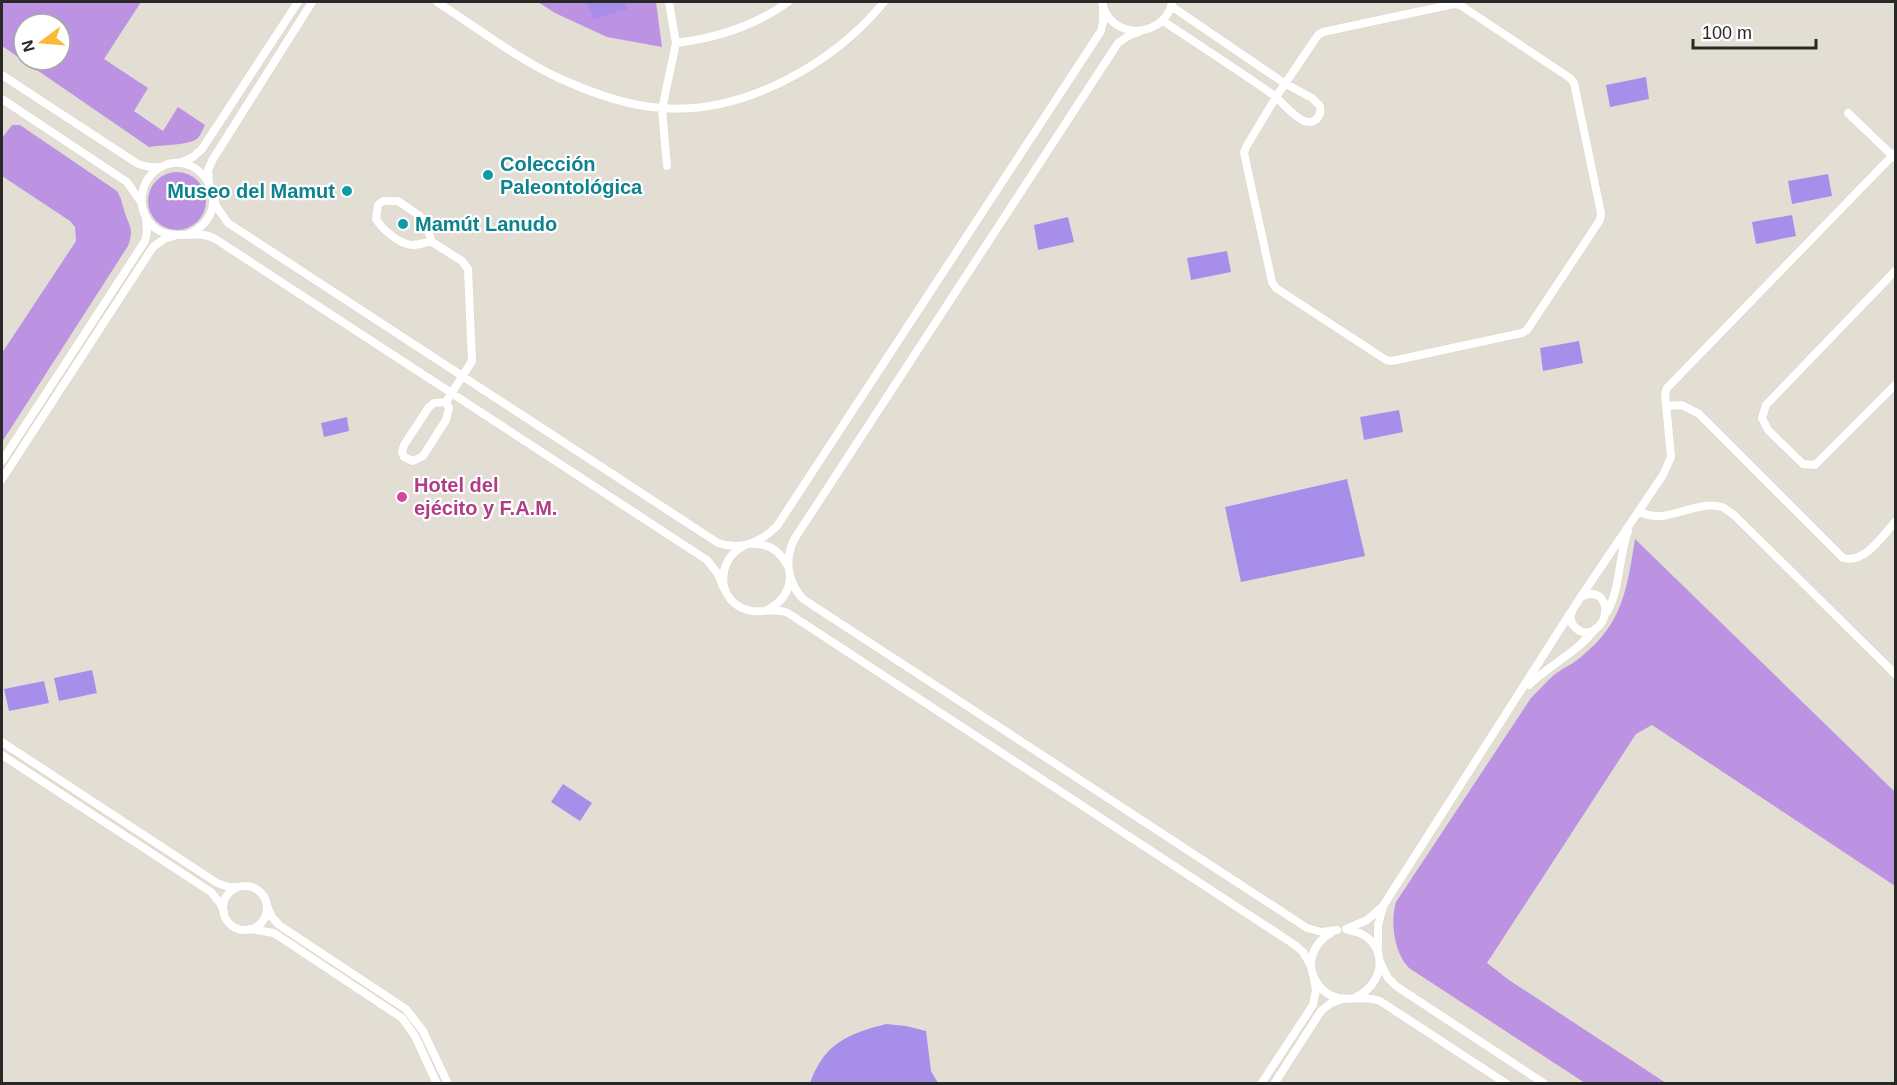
<svg xmlns="http://www.w3.org/2000/svg" width="1897" height="1085" viewBox="0 0 1897 1085" font-family="Helvetica,sans-serif">
	<style>
		.airport { fill: #e3ded4; fill-rule: evenodd }
		.green { fill: #bc93e3; fill-rule: evenodd }
		.pitch { fill: #a88eeb }
		.lines { fill: none; stroke-linecap: round; stroke-linejoin: round }
		.minor-casing { stroke: #e1dbce; stroke-width: 10 }
		.minor { stroke: #fff; stroke-width: 8 }
		.culture-dot { fill: #0f9aa8; stroke: #fff; stroke-width: 2 }
		.hotel-dot { fill: #d1479c; stroke: #fff; stroke-width: 2 }
		.labels { text-anchor: middle; stroke-width: 4.5; stroke-linejoin: round; paint-order: stroke }
		.culture-label { font-size: 20px; font-weight: bold; fill: #0d838f; stroke: #fff; text-anchor: start }
		.hotel-label { font-size: 20px; font-weight: bold; fill: #b23c85; stroke: #fff; text-anchor: start }
	</style>
	<rect width="100%" height="100%" fill="#d8e3eb"/>
	<path class="airport" d="M2,2H1895V1083H2ZM24,24H60V60H24Z"/>
	<path class="green" d="M2,2H141L104,59L148,88L134,111L163,131L178,107L205,125C203,129 201,134 198,138C192,145 161,145 149,147L2,46ZM24,24H60V60H24Z
		M538,2H656L662,47L607,37L555,13Z
		M12,125H20L117,191C122,199 122,205 125,213C130,228 134,229 128,246L2,442V353L76,241L75,227L70,221L2,176V138Z
		M148 201a29 29 0 1 1 58 0a29 29 0 1 1-58 0Z
		M1635,539L1895,792V886L1652,725L1636,734L1487,963L1509,980L1666,1083H1585L1409,968C1394,953 1390,921 1396,902L1531,698C1539,690 1546,682 1554,675C1563,668 1573,664 1581,657C1623,623 1627,589 1635,539Z"/>
	<path class="pitch" d="M587,2H625L628,9L593,19Z
		M1646,77L1649,99L1610,107L1606,85Z
		M1828,174L1832,196L1792,204L1788,181Z
		M1792,215L1796,236L1756,244L1752,222Z
		M1068,217L1074,242L1038,250L1034,225Z
		M1227,251L1231,272L1191,280L1187,258Z
		M1579,341L1583,363L1543,371L1540,348Z
		M1399,410L1403,432L1364,440L1360,417Z
		M347,417L349,431L324,437L321,423Z
		M1347,479L1365,556L1241,582L1225,507Z
		M92,670L97,693L59,701L54,678Z
		M44,681L49,703L9,711L4,689Z
		M563,784L592,803L580,821L551,802Z
		M886,1024L906,1026L926,1031L931,1071L938,1083H810C824,1044 847,1034 886,1024Z"/>
	<g class="lines">
		<defs>
			<path id="minor" d="M437,2C478,28 517,59 561,79C592,93 628,106 662,108C744,115 834,63 884,2
				M1102,2C1109,40 1163,40 1172,3
				M1454,4L1460,5L1570,78L1574,83L1601,213L1600,220L1527,330L1522,333L1392,361L1386,360L1276,288L1272,282L1244,153L1246,147L1276,97L1318,35L1323,32Z
				M1163,21C1199,45 1236,69 1272,94C1283,102 1292,116 1304,121C1315,125 1322,116 1320,106L1312,98L1284,83L1171,6
				M1139,32L1130,35L1118,43L795,538C784,558 787,582 803,599L1307,928L1322,932L1337,930
				M676,43C716,38 755,26 788,2
				M2,75L138,164L149,167H161
				M2,99L127,182L141,202
				M1848,113L1895,158
				M180,163L193,157L202,149L298,2
				M667,166L662,109L676,43L669,2
				M209,182L208,170L213,159L312,2
				M213,193L216,206L228,223L718,543C741,551 761,542 777,526L1101,31L1103,22V7
				M189,234C243,208 195,139 155,171C148,177 143,185 142,195C140,207 145,220 155,228C174,243 197,227 217,240L707,560L718,574L724,589
				M432,242C425,242 419,245 412,245C399,244 382,229 376,219L378,205L383,201H398L420,216L425,222L432,242L462,261L468,269L472,361L446,402L434,403L429,407L404,445L402,452L404,457L413,461L423,456L446,420L449,408L446,402
				M1896,270L1766,405L1762,418L1768,430L1803,464L1815,465L1896,384
				M1666,406L1682,405L1699,414L1843,558C1865,564 1882,536 1896,521
				M2,461L145,241L147,232L146,218
				M2,479L153,247L164,239L174,236
				M1639,511C1665,527 1694,499 1722,507C1726,509 1731,513 1734,515L1896,675
				M754,544C769,544 780,551 787,565
				M742,547C718,560 716,596 742,608C757,616 772,606 788,613L1295,945L1303,952L1311,966
				M1580,598C1606,582 1615,620 1592,631C1582,636 1569,626 1571,615C1572,609 1577,603 1580,598L1663,475L1671,457L1665,394L1667,388L1896,152
				M767,610C781,603 789,593 790,577
				M1607,612C1621,587 1618,558 1628,531
				M1529,685C1550,664 1577,653 1595,629
				M2,742L217,883L229,887H238
				M2,755L211,892L220,903L224,912
				M223 908a22 22 0 1 1 44 0a22 22 0 1 1-44 0Z
				M267,906L272,917L279,925L406,1009L423,1031L448,1084
				M250,929L274,933L402,1018L415,1036L437,1084
				M1346,929L1367,920L1383,906L1571,612
				M1348,930C1387,935 1390,981 1356,997
				M1331,933C1320,939 1312,950 1311,963C1311,979 1322,994 1338,998C1353,1001 1363,995 1380,1001L1507,1084
				M1378,948V925L1383,907
				M1381,964L1388,978L1396,986L1545,1084
				M1261,1084L1313,1005L1316,990L1314,979
				M1274,1084L1321,1011L1331,1003L1343,999"/>
		</defs>
		<use href="#minor" class="minor-casing"/>
		<use href="#minor" class="minor"/>
	</g>
	<g class="culture-dot">
		<circle cx="488" cy="175" r="6"/>
		<circle cx="347" cy="191" r="6"/>
		<circle cx="403" cy="224" r="6"/>
	</g>
	<circle class="hotel-dot" cx="402" cy="497" r="6"/>
	<g class="labels">
		<g class="culture-label">
			<text x="500" y="171">Colección<tspan x="500" dy="23">Paleontológica</tspan></text>
			<text x="335" y="198" text-anchor="end">Museo del Mamut</text>
			<text x="415" y="231">Mamút Lanudo</text>
		</g>
		<g class="hotel-label">
			<text x="414" y="492">Hotel del<tspan x="414" dy="23">ejécito y F.A.M.</tspan></text>
		</g>
	</g>
	<rect width="1897" height="1085" fill="none" stroke="#282828" stroke-width="6"/>
	<g transform="translate(42 42) rotate(254)"><circle r="28" fill="#ffffff" stroke="#a9a9a9" stroke-width="1.5"/>
	<path d="M0-4.5L10 22L0 15L-10 22Z" fill="#fcb934"/>
	<text y="-9" font-size="16" font-weight="bold" text-anchor="middle" fill="#282828">N</text>
	</g>
	<path d="M1693 39v9h123v-9" fill="none" stroke="#282828" stroke-width="3"/>
	<text x="1702" y="39" font-size="18" fill="#282828" stroke="#ffffff" stroke-width="4.5" paint-order="stroke">100 m</text>
</svg>
